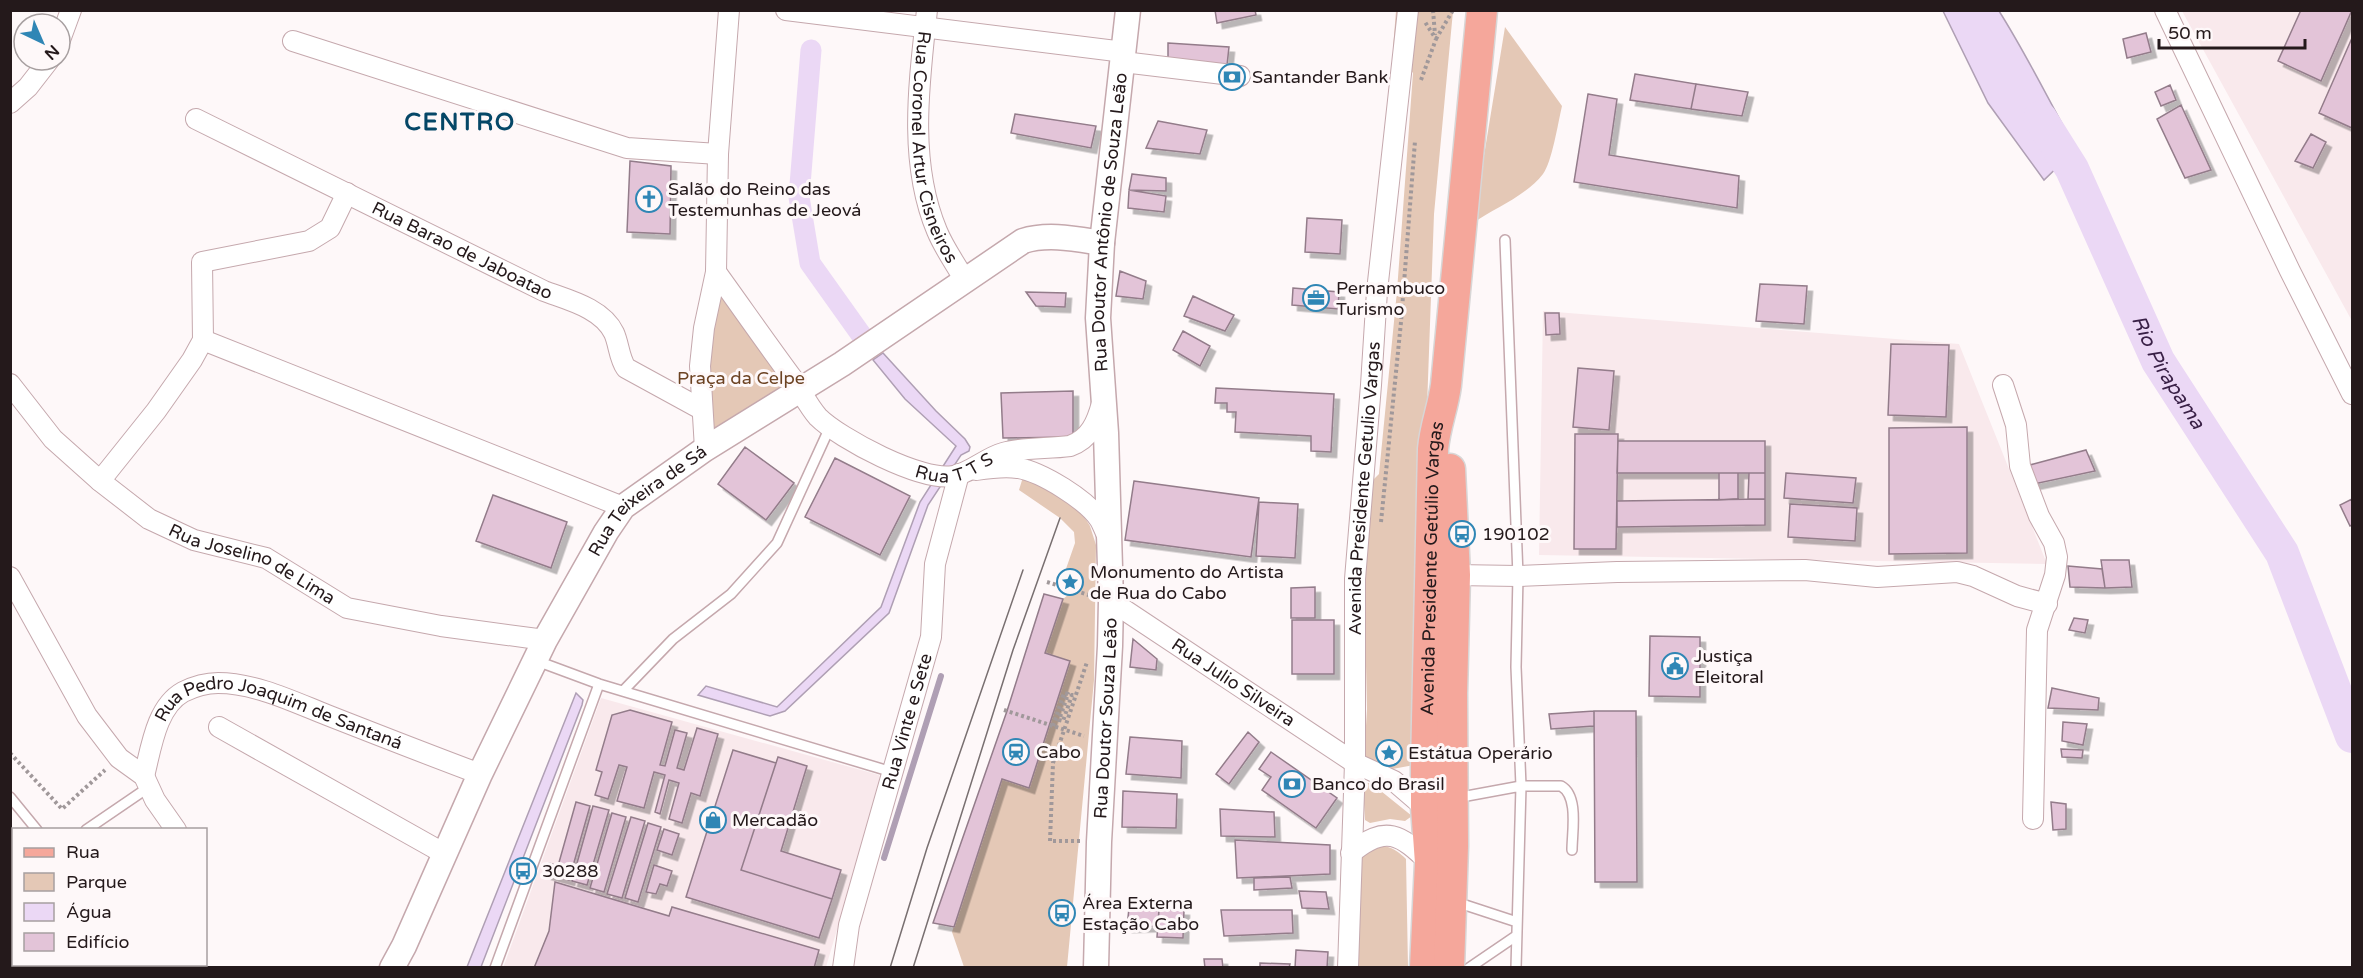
<svg xmlns="http://www.w3.org/2000/svg" width="2363" height="978" viewBox="0 0 2363 978" font-family="'Varela Round',sans-serif">
	<style>
		.built { fill: #f9e9ec }
		.green { fill: #e4c8b6 }
		.water { fill: #ebd8f5; stroke: #af9fb4; stroke-width: 1.5 }
		.lines { fill: none; stroke-linecap: round; stroke-linejoin: round }
		.stream { stroke: #af9fb4; stroke-width: 6 }
		.canal { stroke: #ebd8f5; stroke-width: 21 }
		.river { stroke: #ebd8f5; stroke-width: 34 }
		.building { fill: #e3c4d8; stroke: #937c8a; stroke-width: 1.5; filter: url(#shadow) }
		.service-casing { stroke: #c5a8ad; stroke-width: 12 }
		.minor-casing { stroke: #c5a8ad; stroke-width: 22 }
		.tertiary-casing { stroke: #c5a8ad; stroke-width: 27 }
		.primary-casing { stroke: #d8d6d6; stroke-width: 33 }
		.path { stroke: #a0989a; stroke-width: 4; stroke-dasharray: 3 3; stroke-linecap: butt }
		.service { stroke: #fff; stroke-width: 9 }
		.minor { stroke: #fff; stroke-width: 20 }
		.tertiary { stroke: #fff; stroke-width: 24 }
		.primary { stroke: #f5a79b; stroke-width: 30 }
		.tram { stroke: #786f70; stroke-width: 1.5 }
		.labels { text-anchor: middle; stroke-width: 6; stroke-linejoin: round; paint-order: stroke }
		.poi-label { font-size: 18px; fill: #24191b; stroke: #fef8f9; text-anchor: start }
		.street-label { font-size: 18px; fill: #24191b; stroke: #fef8f9 }
		.park-label { font-size: 18px; fill: #6c4323; stroke: #fef8f9 }
		.water-label { font-size: 20px; font-style: italic; fill: #3a2147; stroke: #fef8f9 }
		.district-label { font-size: 24px; font-weight: bold; letter-spacing: 1.5px; fill: #054767; stroke: #fef8f9 }
	</style>
	<defs>
		<filter id="shadow"><feDropShadow dx="5.5" dy="5.5" stdDeviation="0" flood-color="#0004"/></filter>
	</defs>
	<rect width="100%" height="100%" fill="#fef8f9"/>
	<path class="built" d="M2182,11H2352V321Z
		M1543,311L1959,344L2047,564L1539,555Z
		M601,698L879,775L881,780L826,967L503,968Z"/>
	<path class="green" d="M1396,11H1453L1434,214L1414,765L1387,770L1362,759L1365,742L1367,709L1362,491L1379,474L1397,291L1413,73L1393,48Z
		M1505,27L1562,106C1558,123 1552,162 1543,174C1526,196 1495,208 1473,223Z
		M716,272L801,390L705,449L699,372Z
		M1023,477C1043,487 1080,506 1090,526C1092,532 1094,539 1096,545L1094,680L1067,967H964L952,932L1002,779L1029,788L1045,653L1063,599L1068,595L1069,588L1060,586L1075,543L1074,532L1060,518L1019,490Z
		M1367,783H1371L1412,816L1405,821L1390,819L1370,823L1365,820L1363,787Z
		M1369,845C1386,845 1394,847 1406,859L1408,967H1359L1357,860Z"/>
	<path class="water" d="M1943,11H1999C2027,55 2050,103 2076,149L2044,180L1988,103Z
		M883,353L936,411L965,439L970,447L969,451L961,455L928,505L889,613L785,711L770,716L698,695L706,686L777,707L881,607L920,502L956,446L905,399L873,360Z
		M576,693L583,700L582,705L481,967H467Z"/>
	<g class="lines">
		<path class="stream" d="M884,858L941,676"/>
		<path class="canal" d="M811,50L799,197L810,263L862,336"/>
		<path class="river" id="s1" d="M2040,118L2072,169L2158,361L2282,553L2352,736"/>
	</g>
	<path class="building" d="M1215,10H1255L1256,15L1217,23Z
		M2301,10H2352L2321,81L2278,61Z
		M2146,33L2151,52L2127,58L2123,39Z
		M2352,38V128L2319,113Z
		M1168,43L1229,47L1227,65L1168,60Z
		M1635,74L1696,84L1691,109L1630,100Z
		M1696,84L1748,92L1742,116L1691,109Z
		M2170,85L2176,100L2161,106L2155,92Z
		M1588,94L1617,99L1609,155L1739,176L1737,208L1574,182Z
		M2181,105L2211,170L2185,178L2157,119Z
		M1015,114L1096,126L1091,148L1011,133Z
		M1158,121L1207,130L1200,154L1146,148Z
		M2311,134L2326,142L2313,168L2295,161Z
		M630,161L671,166L670,234L627,232Z
		M1132,174L1166,178V191L1129,190Z
		M1129,190L1166,196L1164,212L1128,208Z
		M1307,218L1342,220L1340,254L1305,252Z
		M1120,271L1146,281L1143,299L1116,296Z
		M1760,284L1807,286L1804,324L1756,321Z
		M1293,288L1339,292L1338,309L1292,305Z
		M1026,292L1066,293L1065,307L1036,306Z
		M1193,296L1234,315L1225,331L1184,316Z
		M1545,313H1559L1560,334L1546,335Z
		M1183,331L1210,346L1200,366L1173,350Z
		M1891,344L1949,345L1946,417L1888,415Z
		M1578,368L1614,371L1609,430L1573,427Z
		M1216,388L1334,394L1331,452L1311,451V436L1235,432L1236,412H1227V403H1215Z
		M1073,391V437L1003,438L1001,393Z
		M1967,427V553L1889,554V428Z
		M1575,434H1618L1616,549H1574Z
		M1618,441H1765V473H1617Z
		M745,447L794,483L766,520L718,484Z
		M2086,450L2095,471L2034,484L2026,466Z
		M835,458L910,496L880,555L805,517Z
		M1719,473H1738V499L1719,500Z
		M1749,473H1765V499H1748Z
		M1786,473L1856,478L1853,503L1784,498Z
		M1134,481L1259,498L1251,557L1125,540Z
		M493,495L567,522L551,568L476,541Z
		M1765,499V525L1617,527V501Z
		M2352,499V525L2350,526L2340,505Z
		M1259,502L1298,504L1295,558L1256,556Z
		M1790,504L1857,508L1855,541L1788,537Z
		M2101,560H2129L2132,587L2105,588Z
		M2068,566L2102,569L2105,588L2070,587Z
		M1315,587V618H1291V588Z
		M1044,594L1063,599L1045,653L1070,661L1029,788L1002,779L954,927L933,923L1007,711Z
		M2074,618L2088,620L2085,633L2069,630Z
		M1292,620H1334V674H1292Z
		M1650,636L1700,637V697L1649,696Z
		M1133,639L1157,659L1156,670L1130,667Z
		M2052,688L2099,698L2098,710L2048,708Z
		M630,710L672,722L660,765L665,766L675,730L687,733L677,768L684,770L697,728L718,734L700,796L691,793L682,823L669,819L679,783L669,780L660,814L655,812L665,775L654,772L644,808L617,801L627,767L619,765L608,799L595,795L602,772L596,770L612,715Z
		M1594,711H1636L1637,882H1595Z
		M1594,711V726L1551,729L1549,714Z
		M2063,722L2087,724L2083,745L2062,741Z
		M1248,732L1259,742L1229,784L1216,774Z
		M1130,737L1182,741L1181,778L1126,774Z
		M2061,749L2083,750L2082,758L2062,757Z
		M733,750L776,763L741,870L832,899L819,938L686,897Z
		M1271,752L1337,798L1316,828L1262,790L1271,777L1259,769Z
		M778,757L807,766L781,851L841,870L832,899L741,870Z
		M1123,791L1177,794L1176,828L1122,827Z
		M576,802L590,806L569,880L546,874L549,863L558,866Z
		M2051,802L2066,804V829L2053,830Z
		M593,806L609,810L587,885L572,881Z
		M1220,809L1274,812L1275,837L1221,836Z
		M612,813L626,817L604,892L590,888Z
		M631,817L645,821L622,898L607,894Z
		M648,823L661,827L638,902L625,898Z
		M664,829L679,834L672,855L657,850Z
		M1235,840L1330,845V874L1237,878Z
		M654,865L672,871L667,886L660,884L656,894L646,892Z
		M1290,877L1292,888L1254,890V878Z
		M555,882L669,916L672,907L819,950L814,968H534L549,931Z
		M1299,891L1326,892L1329,909L1302,908Z
		M1129,908L1159,909L1158,926L1127,927Z
		M1159,909L1184,910L1183,938L1157,937Z
		M1221,910H1292L1293,933L1224,936Z
		M1296,950L1328,952L1327,968H1295Z
		M1204,959H1222L1223,968H1205Z
		M1260,963L1290,964L1289,968H1260Z"/>
	<g class="lines">
		<defs>
			<path id="service" d="M1505,240L1518,576L1516,667L1521,786L1516,968
				M537,661L599,684L892,772
				M623,691L673,639L731,594L777,543L830,427
				M10,797L37,830
				M1456,798L1521,786H1561C1579,796 1572,832 1572,850
				M86,830L149,787
				M10,872L14,870
				M1456,902L1517,922
				M495,968L599,684
				M1469,968L1516,936"/>
			<g id="minor">
				<path d="M786,10L1124,52"/>
				<path id="s2" d="M927,10C919,83 908,162 937,231C944,248 955,263 964,279"/>
				<path d="M2165,10L2290,271L2352,394"/>
				<path d="M60,40L71,10"/>
				<path d="M293,41L627,148L718,154"/>
				<path d="M1123,62L1240,76"/>
				<path d="M10,103L28,87L49,60"/>
				<path id="s3" d="M196,119L544,291C568,300 602,308 614,333C619,344 619,358 626,368L701,409"/>
				<path id="s4" d="M716,272C742,308 767,344 793,379C802,392 808,406 818,417C840,439 922,482 953,476C971,473 985,458 1003,453C1024,447 1048,449 1070,446C1090,439 1097,422 1102,403"/>
				<path d="M203,340L623,507"/>
				<path id="s5" d="M10,384L53,439L100,481L149,519L194,540L266,558L347,608L441,626L545,640"/>
				<path d="M2003,385L2016,425L2020,466L2039,516L2054,543L2057,557L2055,575L2037,630L2033,819"/>
				<path d="M705,449L700,366L704,328L716,272L718,154L729,10"/>
				<path d="M976,470C989,468 1004,466 1018,468C1042,472 1087,500 1100,520C1103,525 1105,532 1108,537"/>
				<path d="M100,481L156,411L192,360L203,340L202,262L309,241L330,228L347,193"/>
				<path d="M1455,575L1518,576L1617,572L1805,570L1877,577L1957,572L1973,576L2017,596L2047,604"/>
				<path d="M10,577L87,716L119,758L144,776L155,800L176,830"/>
				<path id="s6" d="M1111,601L1355,763L1394,781L1430,812"/>
				<path d="M219,727L445,854"/>
				<path id="s7" d="M144,776C151,749 156,707 183,692C193,687 207,683 218,683C255,683 294,702 327,715C378,735 429,755 480,774"/>
				<path d="M1351,853C1386,824 1400,834 1430,863"/>
				<path id="s8" d="M843,968L849,925L931,637L935,564L959,474"/>
				<path id="s9" d="M1348,968L1355,763V579L1371,385L1377,291L1408,10"/>
			</g>
			<g id="tertiary">
				<path id="s10" d="M392,968L404,946L480,774L545,640L606,532L623,507L705,449L842,364L1023,241C1048,233 1076,239 1102,243"/>
				<path id="s11" d="M1096,968L1099,842L1110,646L1111,601L1106,433L1098,318L1102,243L1128,10"/>
			</g>
			<g id="primary">
				<path id="s12" d="M1425,968L1430,863L1426,807V767L1433,449C1435,426 1443,408 1446,385L1482,10"/>
				<path d="M1449,968L1453,846L1452,693L1455,575L1450,469"/>
			</g>
		</defs>
		<use href="#service" class="service-casing"/>
		<use href="#minor" class="minor-casing"/>
		<use href="#tertiary" class="tertiary-casing"/>
		<use href="#primary" class="primary-casing"/>
		<path class="path" d="M1433,10L1435,35
			M1436,39L1453,10
			M1421,80L1436,39L1425,22
			M1381,522L1401,322L1415,141
			M1047,582L1092,596
			M1004,710L1084,736
			M1053,726L1064,693L1068,694L1059,720L1063,721L1072,695L1075,697
			M10,753L62,809L105,770
			M1080,841H1050L1053,763L1087,662"/>
		<use href="#service" class="service"/>
		<use href="#minor" class="minor"/>
		<use href="#tertiary" class="tertiary"/>
		<use href="#primary" class="primary"/>
		<path class="tram" d="M890,968L927,848L1023,570
			M913,968L1013,650L1060,518"/>
	</g>
	<defs>
		<symbol id="bank-ring" viewBox="-11 -11 22 22"><circle r="9.5" fill="#fef8f9" stroke="#2f86b5" stroke-width="1.5"/><path d="M-6-4H6V4H-6ZM0-2.3a2.3 2.3 0 1 0 0 4.6a2.3 2.3 0 1 0 0-4.6Z" fill="#2f86b5"/></symbol>
		<symbol id="church-ring" viewBox="-11 -11 22 22"><circle r="9.5" fill="#fef8f9" stroke="#2f86b5" stroke-width="1.5"/><path d="M-1.2-6h2.4v3.5h3.3v2.4h-3.3V6h-2.4V-.1h-3.3v-2.4h3.3Z" fill="#2f86b5"/></symbol>
		<symbol id="office-ring" viewBox="-11 -11 22 22"><circle r="9.5" fill="#fef8f9" stroke="#2f86b5" stroke-width="1.5"/><path d="M-6-3h4V-5.5h4V-3h4V5H-6ZM-1-4.5V-3h2v-1.5ZM-6 0V1H6V0Z" fill="#2f86b5"/></symbol>
		<symbol id="bus-ring" viewBox="-11 -11 22 22"><circle r="9.5" fill="#fef8f9" stroke="#2f86b5" stroke-width="1.5"/><path d="M-5-6H5V4H4V6H2V4H-2V6H-4V4H-5ZM-3.5-4V0h7V-4ZM-3.5 1.2v1.5H-2V1.2ZM2 1.2v1.5H3.5V1.2Z" fill="#2f86b5"/></symbol>
		<symbol id="sight-ring" viewBox="-11 -11 22 22"><circle r="9.5" fill="#fef8f9" stroke="#2f86b5" stroke-width="1.5"/><path d="M0-6L1.8-2.2L6-1.7L2.9 1.2L3.7 5.4L0 3.3L-3.7 5.4L-2.9 1.2L-6-1.7L-1.8-2.2Z" fill="#2f86b5"/></symbol>
		<symbol id="civic-ring" viewBox="-11 -11 22 22"><circle r="9.5" fill="#fef8f9" stroke="#2f86b5" stroke-width="1.5"/><path d="M-.6-6.5H3V-4.5H.6V-3L4-1V1h2V6H-6V1h2V-1L-.6-3ZM-1.2 2.5V6h2.4V2.5Z" fill="#2f86b5"/></symbol>
		<symbol id="station-ring" viewBox="-11 -11 22 22"><circle r="9.5" fill="#fef8f9" stroke="#2f86b5" stroke-width="1.5"/><path d="M-3-6H3Q5-6 5-4V2Q5 4 3 4L4.5 6H3L1.5 4h-3L-3 6H-4.5L-3 4Q-5 4-5 2V-4Q-5-6-3-6ZM-3.5-4v3h7v-3ZM-3.5 1v1.5H-2V1ZM2 1v1.5H3.5V1Z" fill="#2f86b5"/></symbol>
		<symbol id="shop-ring" viewBox="-11 -11 22 22"><circle r="9.5" fill="#fef8f9" stroke="#2f86b5" stroke-width="1.5"/><path d="M-5-2.5h2.3a2.7 3.5 0 0 1 5.4 0H5L5.5 6h-11ZM-1.5-2.5h3a1.5 2.3 0 0 0-3 0Z" fill="#2f86b5"/></symbol>
	</defs>
	<g fill-rule="evenodd">
		<use href="#bank-ring" x="1217" y="62" width="30" height="30"/>
		<use href="#church-ring" x="634" y="184" width="30" height="30"/>
		<use href="#office-ring" x="1301" y="283" width="30" height="30"/>
		<use href="#bus-ring" x="1447" y="519" width="30" height="30"/>
		<use href="#sight-ring" x="1055" y="567" width="30" height="30"/>
		<use href="#civic-ring" x="1660" y="651" width="30" height="30"/>
		<use href="#station-ring" x="1001" y="737" width="30" height="30"/>
		<use href="#sight-ring" x="1374" y="738" width="30" height="30"/>
		<use href="#bank-ring" x="1277" y="769" width="30" height="30"/>
		<use href="#shop-ring" x="698" y="805" width="30" height="30"/>
		<use href="#bus-ring" x="508" y="856" width="30" height="30"/>
		<use href="#bus-ring" x="1047" y="898" width="30" height="30"/>
	</g>
	<g class="labels">
		<g class="poi-label">
			<text x="1252" y="83">Santander Bank</text>
			<text x="668" y="195">Salão do Reino das<tspan x="668" dy="21">Testemunhas de Jeová</tspan></text>
			<text x="1336" y="294">Pernambuco<tspan x="1336" dy="21">Turismo</tspan></text>
			<text x="1482" y="540">190102</text>
			<text x="1090" y="578">Monumento do Artista<tspan x="1090" dy="21">de Rua do Cabo</tspan></text>
			<text x="1694" y="662">Justiça<tspan x="1694" dy="21">Eleitoral</tspan></text>
			<text x="1036" y="758">Cabo</text>
			<text x="1408" y="759">Estátua Operário</text>
			<text x="1312" y="790">Banco do Brasil</text>
			<text x="732" y="826">Mercadão</text>
			<text x="542" y="877">30288</text>
			<text x="1082" y="909">Área Externa<tspan x="1082" dy="21">Estação Cabo</tspan></text>
		</g>
		<g class="street-label">
			<text dy="6" stroke="none"><textPath href="#s2" startOffset="140">Rua Coronel Artur Cisneiros</textPath></text>
			<text dy="6" stroke="none"><textPath href="#s11" startOffset="747">Rua Doutor Antônio de Souza Leão</textPath></text>
			<text dy="6" stroke="none"><textPath href="#s3" startOffset="297">Rua Barao de Jaboatao</textPath></text>
			<text dy="6" stroke="none"><textPath href="#s4" startOffset="330">Rua T T S</textPath></text>
			<text dy="6" stroke="none"><textPath href="#s9" startOffset="480">Avenida Presidente Getulio Vargas</textPath></text>
			<text dy="6" stroke="none"><textPath href="#s10" startOffset="538">Rua Teixeira de Sá</textPath></text>
			<text dy="6" stroke="none"><textPath href="#s5" startOffset="308">Rua Joselino de Lima</textPath></text>
			<text dy="6" stroke="none"><textPath href="#s12" startOffset="400">Avenida Presidente Getúlio Vargas</textPath></text>
			<text dy="6" stroke="none"><textPath href="#s6" startOffset="147">Rua Julio Silveira</textPath></text>
			<text dy="6" stroke="none"><textPath href="#s11" startOffset="250">Rua Doutor Souza Leão</textPath></text>
			<text dy="6" stroke="none"><textPath href="#s8" startOffset="255">Rua Vinte e Sete</textPath></text>
			<text dy="6" stroke="none"><textPath href="#s7" startOffset="192">Rua Pedro Joaquim de Santaná</textPath></text>
		</g>
		<g class="park-label">
			<text x="741" y="384">Praça da Celpe</text>
		</g>
		<g class="water-label">
			<text dy="7" stroke="none"><textPath href="#s1" startOffset="285">Rio Pirapama</textPath></text>
		</g>
		<g class="district-label">
			<text x="460" y="130">CENTRO</text>
		</g>
	</g>
	<rect width="2363" height="978" fill="none" stroke="#24191b" stroke-width="24"/>
	<rect x="12" y="828" width="195" height="138" fill="#fef8f9" stroke="#a79fa0" stroke-width="1.5"/>
	<rect x="24" y="848" width="30" height="9" fill="#f5a79b" stroke="#a79fa0" stroke-width="1.5"/>
	<text x="66" y="858" font-size="18" fill="#24191b">Rua</text>
	<rect x="24" y="873" width="30" height="18" fill="#e4c8b6" stroke="#a79fa0" stroke-width="1.5"/>
	<text x="66" y="888" font-size="18" fill="#24191b">Parque</text>
	<rect x="24" y="903" width="30" height="18" fill="#ebd8f5" stroke="#a79fa0" stroke-width="1.5"/>
	<text x="66" y="918" font-size="18" fill="#24191b">Água</text>
	<rect x="24" y="933" width="30" height="18" fill="#e3c4d8" stroke="#a79fa0" stroke-width="1.5"/>
	<text x="66" y="948" font-size="18" fill="#24191b">Edifício</text>
	<g transform="translate(42 42) rotate(136)"><circle r="28" fill="#fef8f9" stroke="#a79fa0" stroke-width="1.5"/>
	<path d="M0-4.5L10 22L0 15L-10 22Z" fill="#2f86b5"/>
	<text y="-9" font-size="16" font-weight="bold" text-anchor="middle" fill="#24191b">N</text>
	</g>
	<path d="M2159 39v9h146v-9" fill="none" stroke="#24191b" stroke-width="3"/>
	<text x="2168" y="39" font-size="18" fill="#24191b" stroke="#fef8f9" stroke-width="4.5" paint-order="stroke">50 m</text>
</svg>
